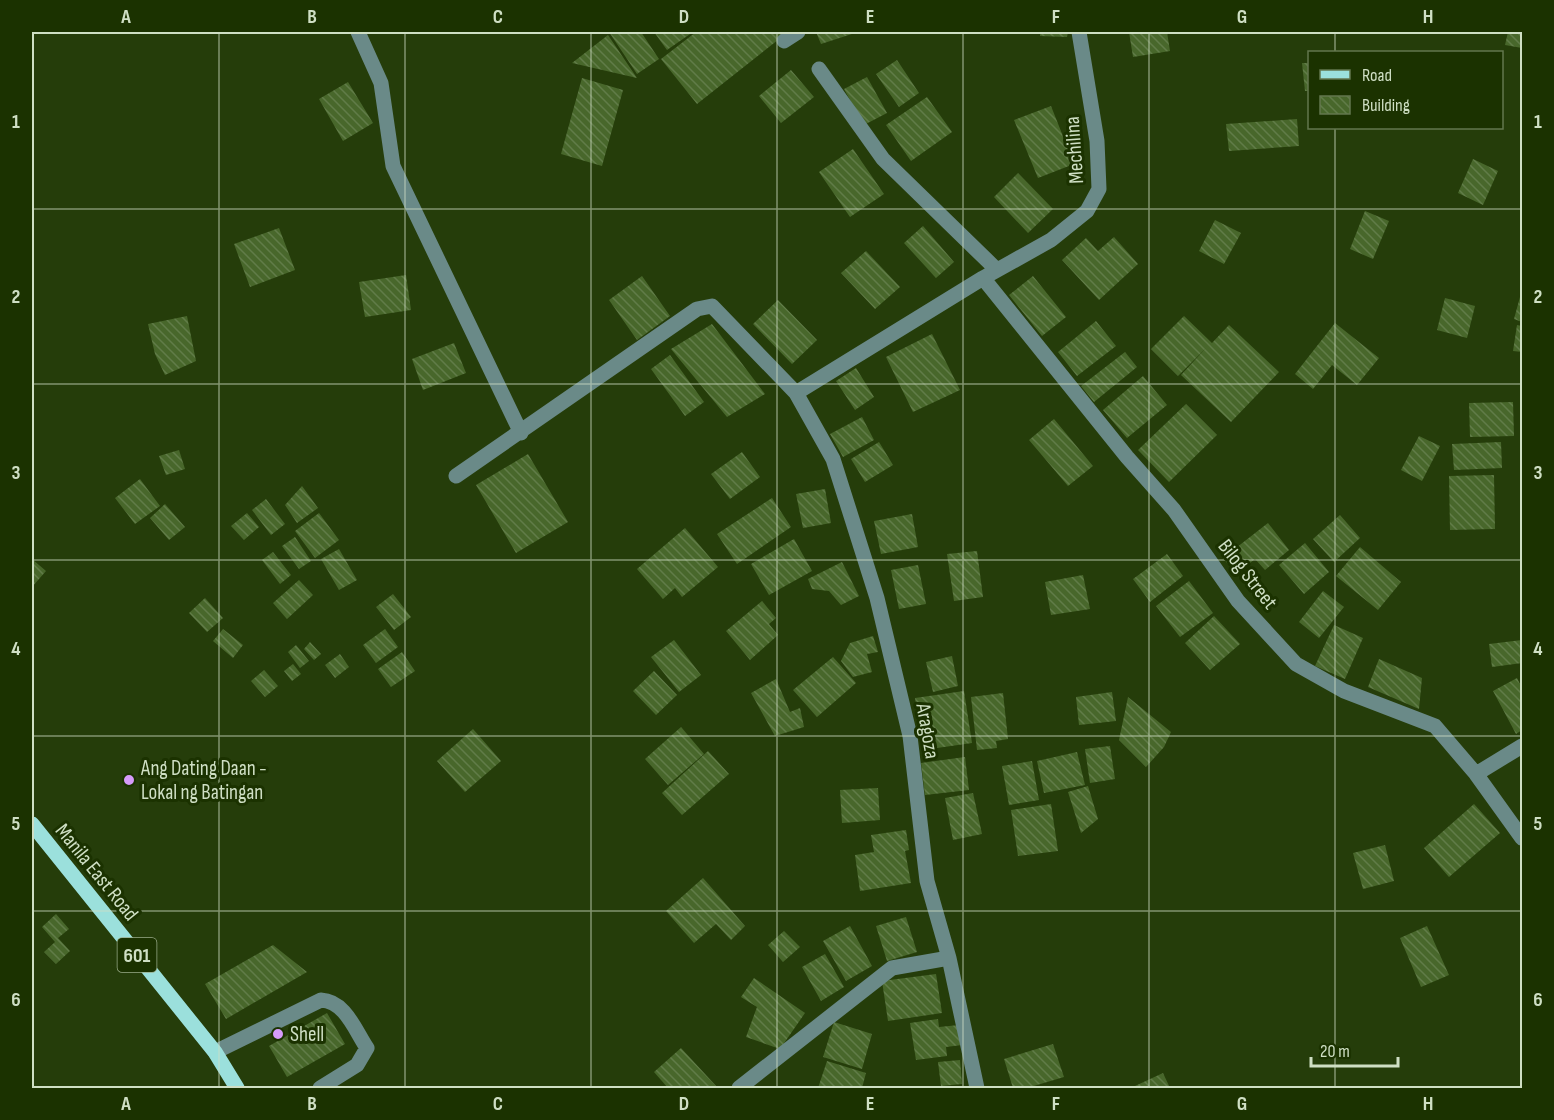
<svg xmlns="http://www.w3.org/2000/svg" width="1554" height="1120" viewBox="0 0 1554 1120" font-family="'Sofia Sans Condensed',sans-serif">
	<style>
		.building { fill: url(#building-back-hatch) }
		.lines { fill: none; stroke-linecap: round; stroke-linejoin: round }
		.minor { stroke: #6a8a88; stroke-width: 15 }
		.major { stroke: #9be0dc; stroke-width: 15 }
		.grid { fill: none; stroke: #cfdfc4; stroke-width: 1.5; stroke-opacity: 0.55 }
		.poi-dot { fill: #d69bfa; stroke: #1b3200; stroke-width: 2 }
		.labels { text-anchor: middle; stroke-width: 6; stroke-linejoin: round; paint-order: stroke }
		.shield { fill: #1b3200; stroke: #99ab89; stroke-width: 1.5 }
		.shield-label { font-size: 20px; font-weight: bold; fill: #cfdfc4 }
		.street-label { font-size: 21px; fill: #cfdfc4; stroke: #1b3200 }
		.poi-label { font-size: 21px; fill: #cfdfc4; stroke: #1b3200; text-anchor: start }
		.neatline { fill: none; stroke: #cfdfc4; stroke-width: 2 }
		.grid-label { font-size: 20px; text-anchor: middle; font-weight: bold; fill: #cfdfc4 }
	</style>
	<defs>
		<pattern id="building-back-hatch" width="6" height="6" patternUnits="userSpaceOnUse" patternTransform="scale(1.5)"><rect width="6" height="6" fill="#48672b"/><path d="M-1 5l2 2M0 0l6 6M5-1l2 2" fill="none" stroke="#617c48"/></pattern>
	</defs>
	<rect width="100%" height="100%" fill="#253d0a"/>
	<path class="building" d="M609,32H641L659,59L637,74Z
		M654,32H693L667,50Z
		M696,32H788L697,104L661,59Z
		M816,32H858L821,44Z
		M1040,32H1068L1067,37L1040,36Z
		M1129,32H1167L1170,51L1133,57Z
		M1508,32H1522V48L1505,45Z
		M608,35L637,78L572,63Z
		M897,60L919,93L899,107L876,74Z
		M1302,63H1310V91H1305Z
		M791,70L814,97L781,123L759,96Z
		M867,77L887,113L864,125L844,89Z
		M582,78L623,90L602,166L561,154Z
		M348,82L373,123L343,141L319,99Z
		M927,97L952,132L911,161L886,125Z
		M1051,106L1074,164L1038,178L1014,120Z
		M1297,119L1299,146L1229,151L1226,124Z
		M853,149L884,194L850,217L819,172Z
		M1473,159L1498,171L1483,205L1458,193Z
		M1018,173L1053,209L1028,233L994,197Z
		M1365,211L1389,221L1373,259L1350,249Z
		M1215,220L1241,233L1224,264L1199,251Z
		M923,226L954,262L936,278L904,243Z
		M279,228L295,270L250,287L234,244Z
		M1114,237L1138,264L1099,300L1062,260L1086,238L1098,251Z
		M866,251L900,287L875,309L841,273Z
		M406,275L411,310L365,317L359,282Z
		M642,276L670,316L637,340L609,300Z
		M1033,276L1066,317L1042,336L1009,295Z
		M1520,297H1522V322L1514,319Z
		M1445,298L1475,306L1467,338L1437,330Z
		M778,300L817,340L792,364L753,324Z
		M187,316L196,361L165,375L155,354L148,324Z
		M1184,316L1212,343L1229,325L1279,372L1231,422L1181,375L1206,348L1178,376L1151,349Z
		M1096,321L1116,346L1077,376L1058,352Z
		M1335,323L1379,358L1357,385L1332,365L1313,389L1295,374Z
		M712,324L765,394L727,417L671,349Z
		M1517,325L1522,326V352L1513,351Z
		M932,334L960,390L913,412L886,357Z
		M454,343L466,373L423,390L412,359Z
		M1125,352L1137,367L1094,402L1081,386Z
		M670,355L704,402L685,416L651,369Z
		M856,368L874,397L855,410L836,381Z
		M1143,376L1167,405L1127,438L1103,410Z
		M1513,402L1514,436L1470,437L1469,403Z
		M1186,404L1217,435L1169,482L1138,450Z
		M862,417L874,440L843,457L830,434Z
		M1054,419L1093,466L1068,486L1029,440Z
		M1419,436L1440,446L1422,481L1401,470Z
		M879,442L893,465L865,482L851,459Z
		M1501,442L1502,468L1454,470L1452,444Z
		M179,450L185,469L166,475L159,456Z
		M742,452L760,477L730,499L711,474Z
		M528,454L568,522L516,553L476,485Z
		M1494,475L1495,529L1450,530L1449,476Z
		M140,479L160,506L135,524L115,498Z
		M302,486L318,508L297,523L285,505Z
		M825,489L831,523L803,528L796,494Z
		M772,498L791,527L737,564L717,534Z
		M266,499L285,524L271,535L252,510Z
		M165,504L185,527L169,540L150,518Z
		M247,513L259,527L244,540L231,526Z
		M319,513L339,540L315,558L295,531Z
		M912,514L918,547L881,554L874,521Z
		M1340,515L1360,538L1334,562L1313,539Z
		M1268,523L1289,550L1265,570L1255,559L1236,574L1223,558Z
		M685,528L718,567L682,597L675,588L663,599L637,569Z
		M295,537L311,561L299,569L282,546Z
		M794,539L812,571L769,595L751,564Z
		M1305,543L1329,572L1304,594L1279,565Z
		M1360,547L1401,582L1378,610L1336,576Z
		M339,549L357,580L339,590L321,559Z
		M977,551L983,597L954,601L947,554Z
		M273,552L291,575L280,584L262,560Z
		M1167,554L1183,576L1150,602L1133,579Z
		M32,559L46,571L32,587Z
		M842,562L859,596L841,605L829,591L812,589L808,579Z
		M918,565L926,604L899,609L891,570Z
		M1083,575L1090,609L1051,615L1045,582Z
		M299,580L313,595L287,619L273,603Z
		M1189,581L1213,613L1180,637L1156,606Z
		M1323,591L1344,607L1319,638L1299,622Z
		M393,594L411,617L394,630L376,607Z
		M205,598L223,618L207,632L189,613Z
		M762,601L776,618L769,624L778,635L750,660L726,631Z
		M1214,616L1240,644L1210,670L1185,643Z
		M1334,625L1363,638L1345,679L1315,666Z
		M223,629L243,645L233,658L213,641Z
		M385,629L398,647L376,663L363,645Z
		M873,636L878,652L867,654L872,672L853,677L841,661L850,643Z
		M674,640L701,675L679,692L651,657Z
		M1522,640V663L1492,667L1489,644Z
		M310,642L321,654L314,660L304,649Z
		M296,645L309,661L300,668L288,652Z
		M402,652L415,671L391,687L378,669Z
		M340,654L349,667L335,678L325,665Z
		M952,656L958,686L933,692L926,662Z
		M833,657L856,683L817,717L793,690Z
		M1379,659L1422,678L1419,709L1368,687Z
		M293,664L301,674L292,681L284,671Z
		M264,670L278,686L265,697L251,681Z
		M654,671L677,695L656,715L633,691Z
		M1517,678L1522,688V730L1516,734L1493,691Z
		M776,679L790,712L800,708L804,727L775,736L751,693Z
		M964,691L972,743L923,750L915,698Z
		M1112,692L1116,721L1079,725L1076,697Z
		M1003,693L1008,739L996,741L997,748L977,750L971,697Z
		M1128,697L1171,732L1164,747L1146,767L1119,740Z
		M681,727L704,754L668,785L645,759Z
		M473,729L501,761L465,792L437,761Z
		M1110,746L1115,779L1090,783L1085,749Z
		M708,751L729,774L682,815L662,793Z
		M1077,752L1085,785L1044,793L1037,761Z
		M965,757L969,790L925,795L921,763Z
		M1032,761L1039,800L1009,805L1002,766Z
		M1088,786L1098,819L1081,833L1068,792Z
		M878,788L880,820L842,823L840,790Z
		M973,793L982,834L953,840L945,798Z
		M1051,804L1058,851L1018,856L1011,810Z
		M1474,804L1500,833L1449,877L1424,848Z
		M906,830L909,850L905,851L911,883L860,891L855,855L874,852L871,835Z
		M1385,845L1394,881L1363,889L1353,853Z
		M703,878L745,926L731,940L716,924L694,943L666,911Z
		M56,914L69,929L58,938L70,951L56,964L44,952L55,942L42,927Z
		M906,917L917,952L887,961L876,926Z
		M850,926L872,966L846,981L823,941Z
		M1427,926L1449,975L1421,987L1400,938Z
		M784,931L800,947L783,962L768,945Z
		M273,945L307,972L226,1019L205,984Z
		M825,954L844,987L821,1001L802,967Z
		M936,974L942,1013L888,1021L882,981Z
		M754,978L805,1013L780,1049L746,1037L757,1007L741,997Z
		M327,1013L345,1044L287,1077L269,1046Z
		M938,1019L939,1027L959,1025L962,1045L946,1047L947,1056L916,1060L910,1023Z
		M834,1022L872,1034L862,1069L823,1057Z
		M1053,1044L1064,1077L1027,1088H1013L1004,1059Z
		M681,1048L718,1088H668L654,1072Z
		M960,1060L962,1084L941,1086L938,1062Z
		M827,1061L866,1073L862,1088H818Z
		M1163,1073L1170,1088H1136L1135,1086Z"/>
	<g class="lines">
		<path class="minor" d="M358,32L381,83L393,166L521,433
			M784,41L798,32
			M819,69L883,159L997,270
			M983,278L1127,457L1174,510L1238,601L1296,664L1344,691L1435,726L1476,774L1522,838
			M796,393L983,278L1051,240L1087,211L1099,189L1097,141L1079,32
			M456,476L697,309L712,306L796,393L833,459L877,598L910,736L927,881L949,958L977,1088
			M1476,774L1522,746
			M215,1052L321,1000C345,1001 355,1030 367,1048L357,1065L320,1088
			M739,1088L892,968L949,958"/>
		<path class="major" d="M32,824L215,1052L237,1088"/>
	</g>
	<path class="grid" d="M219,32V1088M405,32V1088M591,32V1088M777,32V1088M963,32V1088M1149,32V1088M1335,32V52M1335,128V1088M32,209H1522M32,384H1522M32,560H1522M32,736H1522M32,911H1522"/>
	<g class="poi-dot">
		<circle cx="129" cy="780" r="6"/>
		<circle cx="278" cy="1034" r="6"/>
	</g>
	<g class="labels">
		<rect class="shield" x="117.5" y="938" width="39" height="34" rx="4.5"/>
		<g class="shield-label">
			<text x="137" y="962">601</text>
		</g>
		<g class="street-label">
			<text transform="translate(1074 150) rotate(-94)" y="7">Mechilina</text>
			<text transform="translate(1248 574) rotate(52)" y="7">Bilog Street</text>
			<text transform="translate(928 731) rotate(80)" y="7">Aragoza</text>
			<text transform="translate(97 872) rotate(51)" y="7">Manila East Road</text>
		</g>
		<g class="poi-label">
			<text x="141" y="775">Ang Dating Daan -<tspan x="141" dy="24">Lokal ng Batingan</tspan></text>
			<text x="290" y="1041">Shell</text>
		</g>
	</g>
	<rect width="1554" height="1120" fill="none" stroke="#1b3200" stroke-width="66"/>
	<rect x="1308" y="51" width="195" height="78" fill="#1b3200" stroke="#63774e" stroke-width="1.5"/>
	<rect x="1320" y="70" width="30" height="9" fill="#9be0dc" stroke="#63774e" stroke-width="1.5"/>
	<text x="1362" y="81" font-size="18" fill="#cfdfc4">Road</text>
	<rect x="1320" y="96" width="30" height="18" fill="url(#building-back-hatch)" stroke="#63774e" stroke-width="1.5"/>
	<text x="1362" y="111" font-size="18" fill="#cfdfc4">Building</text>
	<path d="M1311 1057v9h87v-9" fill="none" stroke="#cfdfc4" stroke-width="3"/>
	<text x="1320" y="1057" font-size="18" fill="#cfdfc4" stroke="#1b3200" stroke-width="4.5" paint-order="stroke">20 m</text>
	<rect x="33" y="33" width="1488" height="1054" class="neatline"/>
	<g class="grid-label">
		<text x="126" y="23">A</text>
		<text x="312" y="23">B</text>
		<text x="498" y="23">C</text>
		<text x="684" y="23">D</text>
		<text x="870" y="23">E</text>
		<text x="1056" y="23">F</text>
		<text x="1242" y="23">G</text>
		<text x="1428" y="23">H</text>
		<text x="16" y="128">1</text>
		<text x="1538" y="128">1</text>
		<text x="16" y="303">2</text>
		<text x="1538" y="303">2</text>
		<text x="16" y="479">3</text>
		<text x="1538" y="479">3</text>
		<text x="16" y="655">4</text>
		<text x="1538" y="655">4</text>
		<text x="16" y="830">5</text>
		<text x="1538" y="830">5</text>
		<text x="16" y="1006">6</text>
		<text x="1538" y="1006">6</text>
		<text x="126" y="1110">A</text>
		<text x="312" y="1110">B</text>
		<text x="498" y="1110">C</text>
		<text x="684" y="1110">D</text>
		<text x="870" y="1110">E</text>
		<text x="1056" y="1110">F</text>
		<text x="1242" y="1110">G</text>
		<text x="1428" y="1110">H</text>
	</g>
</svg>
